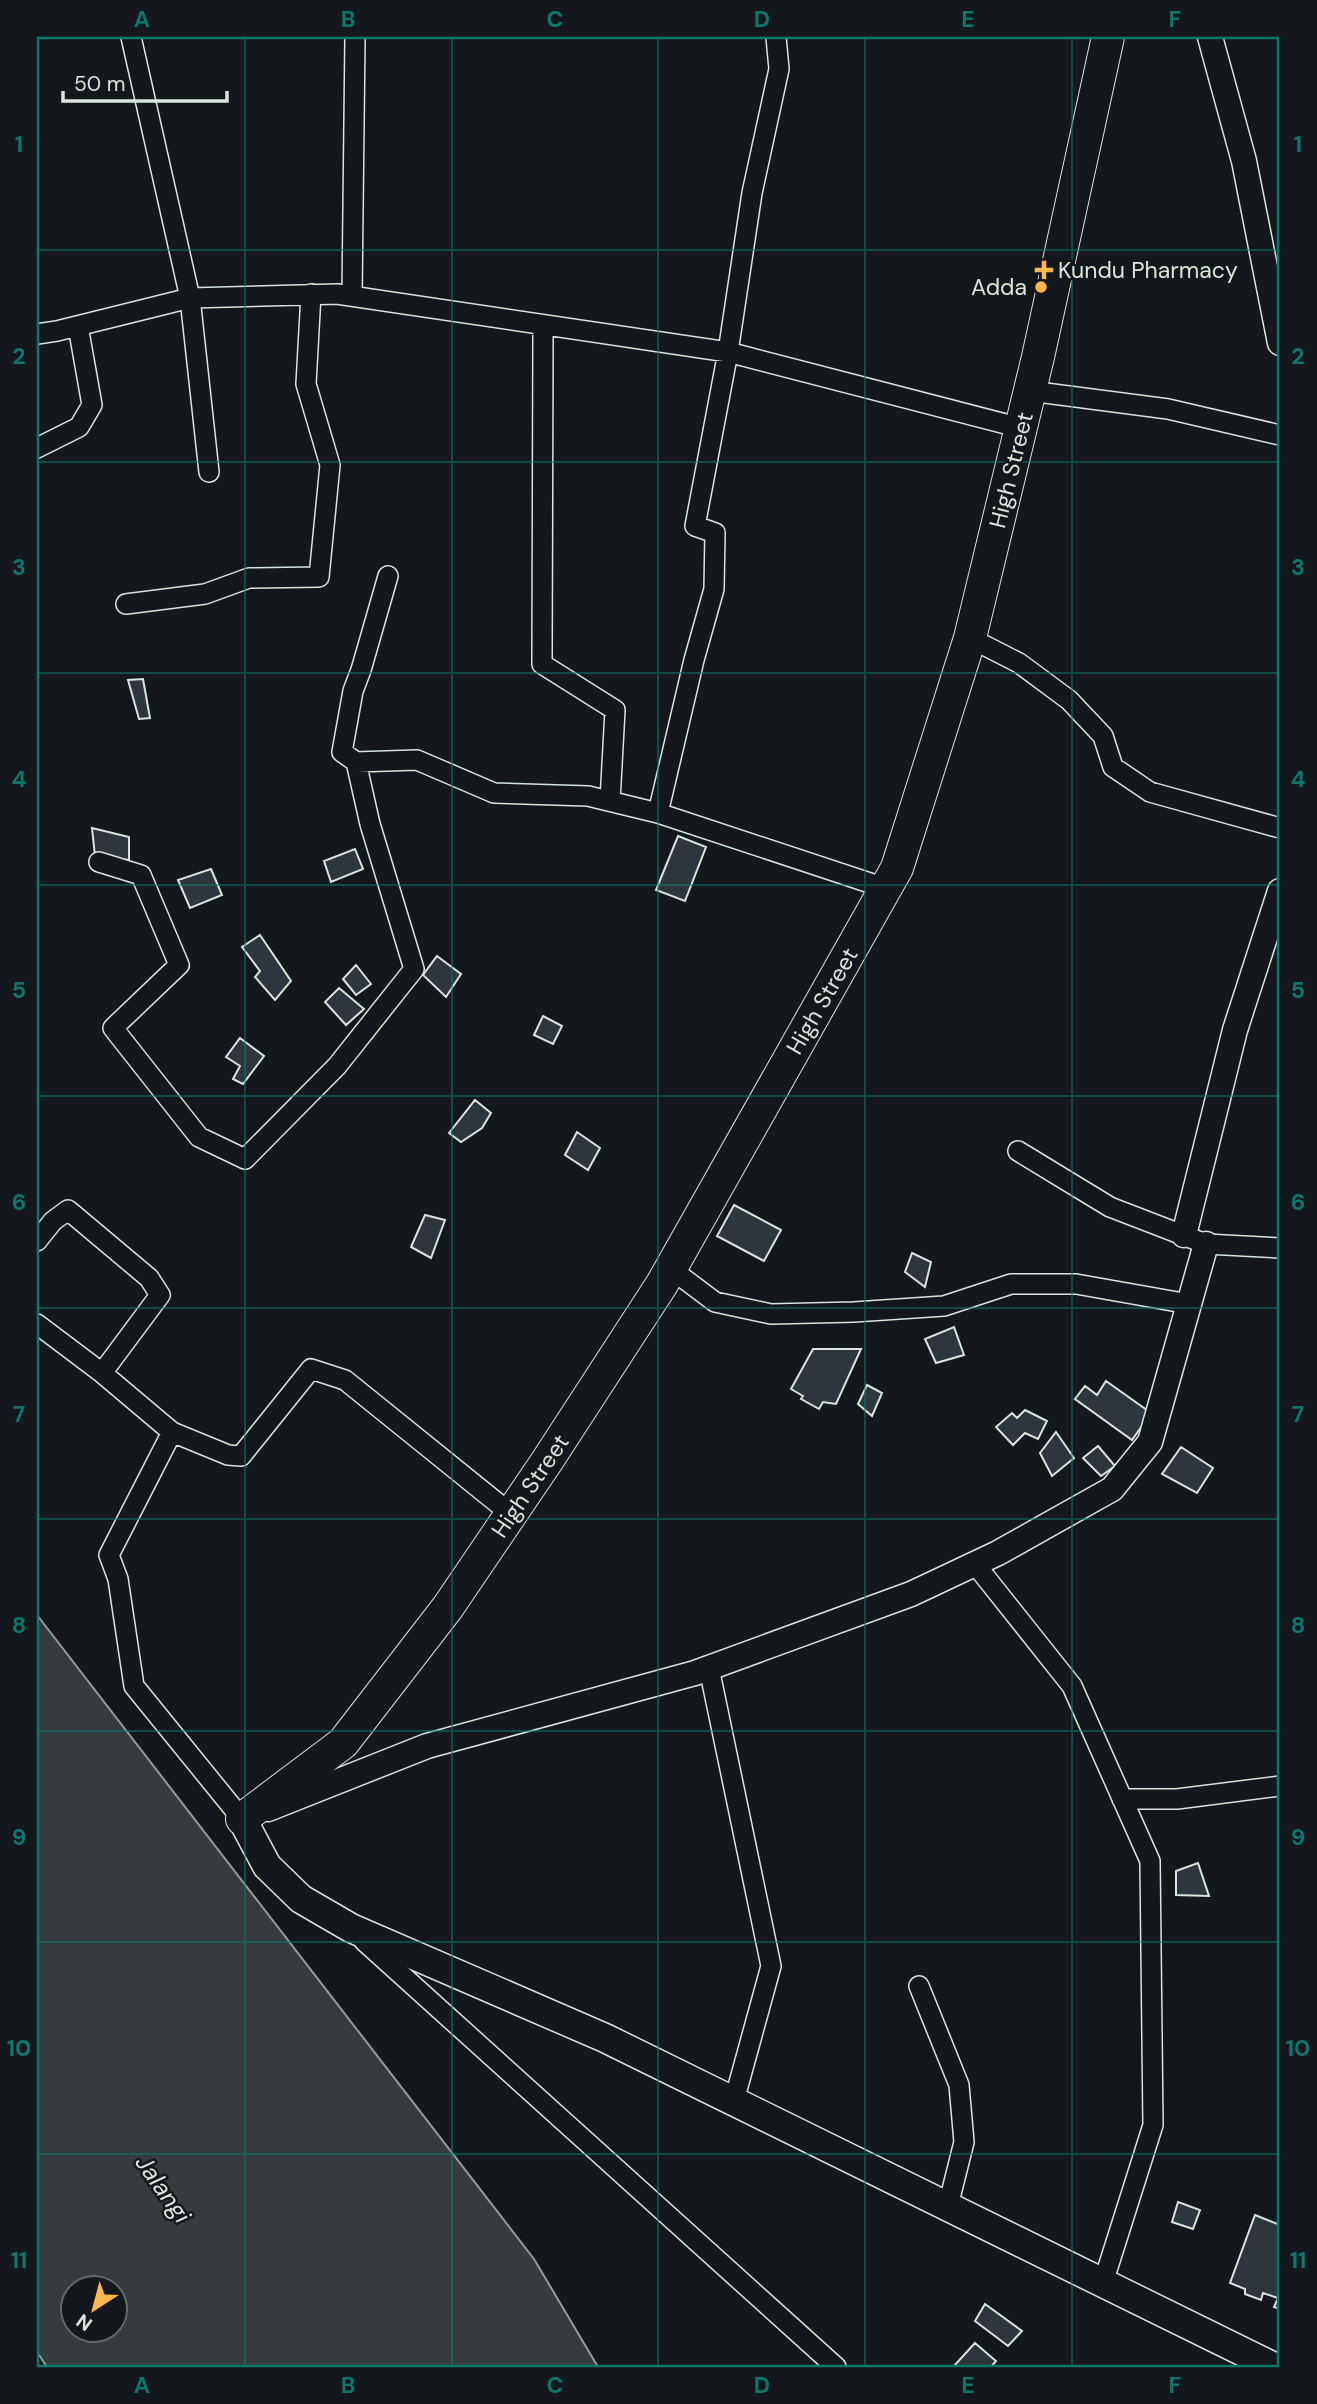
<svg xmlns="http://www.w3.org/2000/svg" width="1317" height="2404" viewBox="0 0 1317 2404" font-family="'DM Sans',sans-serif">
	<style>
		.water { fill: #363b3e; stroke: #939e99; stroke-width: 2; fill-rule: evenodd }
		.building { fill: #2c363c; stroke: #d8e6dc; stroke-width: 2 }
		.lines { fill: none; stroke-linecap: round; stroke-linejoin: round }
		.minor-casing { stroke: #d8e6dc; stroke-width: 22 }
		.tertiary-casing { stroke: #d8e6dc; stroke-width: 27 }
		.secondary-casing { stroke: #d8e6dc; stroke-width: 31 }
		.primary-casing { stroke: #d8e6dc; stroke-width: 34 }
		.minor { stroke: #14181c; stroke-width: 19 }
		.tertiary { stroke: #14181c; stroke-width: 24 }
		.secondary { stroke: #14181c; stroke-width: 28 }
		.primary { stroke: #14181c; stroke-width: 32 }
		.grid { fill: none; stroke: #0f766e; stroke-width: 2; stroke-opacity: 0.55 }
		.poi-dot { fill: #ffb74d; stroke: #14181c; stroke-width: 2.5 }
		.labels { text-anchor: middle; stroke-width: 5; stroke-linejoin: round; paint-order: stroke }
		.poi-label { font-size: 23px; fill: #d8e6dc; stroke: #14181c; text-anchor: start }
		.street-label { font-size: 23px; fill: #d8e6dc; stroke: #14181c }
		.water-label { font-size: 24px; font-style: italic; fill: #d8e6dc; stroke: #14181c }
		.neatline { fill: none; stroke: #0f766e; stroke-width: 2.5 }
		.grid-label { font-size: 23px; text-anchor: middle; font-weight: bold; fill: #0f766e }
	</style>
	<rect width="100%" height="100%" fill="#14181c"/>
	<path class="water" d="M37,1615L534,2259L598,2367H47L37,2352ZM74,2288H116V2330H74Z"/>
	<path class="building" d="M143,679L150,718L139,719L128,680Z
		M92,828L129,837V860L95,856Z
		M678,836L706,847L685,901L656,890Z
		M355,849L363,869L331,882L324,861Z
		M211,869L222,895L190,908L178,880Z
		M260,935L291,981L275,1000L255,977L260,971L242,947Z
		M437,956L461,974L446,997L423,975Z
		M356,965L371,984L356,995L343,979Z
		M339,988L364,1009L346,1025L325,1002Z
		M543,1016L562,1026L553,1044L534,1035Z
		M240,1038L264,1056L243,1084L233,1079L240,1066L226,1057Z
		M475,1100L491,1113L482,1128L461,1142L449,1133Z
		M577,1132L600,1148L588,1170L565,1155Z
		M734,1205L781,1230L764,1261L717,1236Z
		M425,1215L445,1220L431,1258L411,1247Z
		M912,1253L931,1262L925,1287L905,1272Z
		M954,1327L964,1355L936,1363L925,1339Z
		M813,1349H861L836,1404L823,1402L819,1409L801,1399L803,1396L791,1389Z
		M1106,1381L1151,1413L1132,1440L1075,1399L1085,1386L1097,1395Z
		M867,1385L882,1393L872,1416L858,1404Z
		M1025,1410L1047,1421L1038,1439L1025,1433L1013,1445L996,1427L1012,1413L1017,1418Z
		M1056,1432L1074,1458L1052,1476L1040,1453Z
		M1098,1446L1115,1466L1101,1476L1083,1458Z
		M1181,1447L1213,1468L1197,1493L1162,1474Z
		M1198,1863L1209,1896L1176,1895V1871Z
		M1178,2202L1200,2210L1193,2229L1172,2222Z
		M1255,2215L1280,2225V2309L1274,2307L1278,2298L1263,2293L1261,2300L1245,2294V2289L1230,2283Z
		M985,2304L1022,2331L1008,2346L975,2321Z
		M975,2343L996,2361L991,2367H953Z"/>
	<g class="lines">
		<defs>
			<path id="minor" d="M131,37L190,298L209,472
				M352,296L355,37
				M543,332L542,664L615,710L610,801
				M37,334L57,331L190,298L337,294L728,352L1021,428
				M1030,391L1168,409L1280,435
				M37,448L79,427L92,405L78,326
				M388,576L361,670L353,691L342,752L356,762L417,760L494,793L588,796L658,813L885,888
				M126,604L205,594L249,578L319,577L330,465L306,384L311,294
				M970,638L1019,663L1069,700L1103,736L1113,767L1150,792L1280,828
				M658,813L694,660L714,589L715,533L695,526L728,352L752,193L779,69L776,37
				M99,862L141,875L179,965L113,1028L199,1137L245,1159L337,1066L414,969L370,824L356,762
				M1018,1151L1110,1207L1206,1244L1280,1248
				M37,1241L53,1221L68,1210L149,1278L160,1295L102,1373
				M671,1269L715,1302L771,1314L854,1312L944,1306L1011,1284H1076L1189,1304
				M37,1324L102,1373L172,1432L228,1455L241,1456L311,1369L345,1380L511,1514
				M172,1432L109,1555L118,1579L134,1686L242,1819
				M975,1564L1072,1686L1150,1861L1153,2125L1103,2283
				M709,1668L771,1966L734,2101
				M1122,1799H1177L1280,1786
				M364,1941L836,2367
				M919,1986L959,2085L964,2142L948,2206"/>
			<path id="tertiary" d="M1210,37L1244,161L1280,343
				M1184,1235L1235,1030L1280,891
				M268,1809L427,1746L695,1673L911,1594L998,1553L1112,1489L1150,1442L1206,1244"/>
			<path id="secondary" d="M242,1819L267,1866L301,1899L351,1928L605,2038L1274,2367"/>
			<path id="primary" d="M242,1819L343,1743L448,1607L547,1461L662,1284L897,868L970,638L1038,357L1108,37"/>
		</defs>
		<use href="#minor" class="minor-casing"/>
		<use href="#tertiary" class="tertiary-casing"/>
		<use href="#secondary" class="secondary-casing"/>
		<use href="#primary" class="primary-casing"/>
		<use href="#minor" class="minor"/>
		<use href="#tertiary" class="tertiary"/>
		<use href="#secondary" class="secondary"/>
		<use href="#primary" class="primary"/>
	</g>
	<path class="grid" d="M245,37V2367M452,37V2367M658,37V2367M865,37V2367M1072,37V2367M37,250H1280M37,462H1280M37,673H1280M37,885H1280M37,1096H1280M37,1308H1280M37,1519H1280M37,1731H1280M37,1942H1280M37,2154H1280"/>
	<g class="poi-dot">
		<path d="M1040.5 259.5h7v7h7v7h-7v7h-7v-7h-7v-7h7z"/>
		<circle cx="1041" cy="287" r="7"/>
	</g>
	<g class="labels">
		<g class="poi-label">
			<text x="1058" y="278">Kundu Pharmacy</text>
			<text x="1027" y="295" text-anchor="end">Adda</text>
		</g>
		<g class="street-label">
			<text transform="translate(1011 470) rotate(-76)" y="8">High Street</text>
			<text transform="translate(822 1001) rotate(-60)" y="8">High Street</text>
			<text transform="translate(530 1486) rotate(-56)" y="8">High Street</text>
		</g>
		<g class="water-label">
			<text transform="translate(163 2189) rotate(55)" y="8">Jalangi</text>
		</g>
	</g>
	<rect width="1317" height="2404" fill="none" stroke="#14181c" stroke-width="77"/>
	<g transform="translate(94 2309) rotate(216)"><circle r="33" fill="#14181c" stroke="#626a69" stroke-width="2"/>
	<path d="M0-5L12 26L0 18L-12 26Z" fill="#ffb74d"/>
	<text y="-10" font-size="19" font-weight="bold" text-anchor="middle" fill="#d8e6dc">N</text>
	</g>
	<path d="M63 91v10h164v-10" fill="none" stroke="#d8e6dc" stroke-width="3.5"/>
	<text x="74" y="91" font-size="21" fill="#d8e6dc" stroke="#14181c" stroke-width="5" paint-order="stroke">50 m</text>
	<rect x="38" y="38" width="1240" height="2328" class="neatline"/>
	<g class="grid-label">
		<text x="142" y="27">A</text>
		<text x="348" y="27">B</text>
		<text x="555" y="27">C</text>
		<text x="762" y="27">D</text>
		<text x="968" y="27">E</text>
		<text x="1175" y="27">F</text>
		<text x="19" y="152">1</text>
		<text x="1298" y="152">1</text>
		<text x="19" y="364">2</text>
		<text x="1298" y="364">2</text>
		<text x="19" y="575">3</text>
		<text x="1298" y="575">3</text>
		<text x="19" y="787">4</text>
		<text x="1298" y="787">4</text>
		<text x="19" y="998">5</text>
		<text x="1298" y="998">5</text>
		<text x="19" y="1210">6</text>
		<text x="1298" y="1210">6</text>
		<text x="19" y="1422">7</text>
		<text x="1298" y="1422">7</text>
		<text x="19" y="1633">8</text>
		<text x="1298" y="1633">8</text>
		<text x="19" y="1845">9</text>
		<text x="1298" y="1845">9</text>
		<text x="19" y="2056">10</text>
		<text x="1298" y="2056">10</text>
		<text x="19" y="2268">11</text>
		<text x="1298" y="2268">11</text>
		<text x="142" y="2393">A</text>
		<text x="348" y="2393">B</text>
		<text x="555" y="2393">C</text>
		<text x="762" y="2393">D</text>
		<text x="968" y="2393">E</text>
		<text x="1175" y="2393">F</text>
	</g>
</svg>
